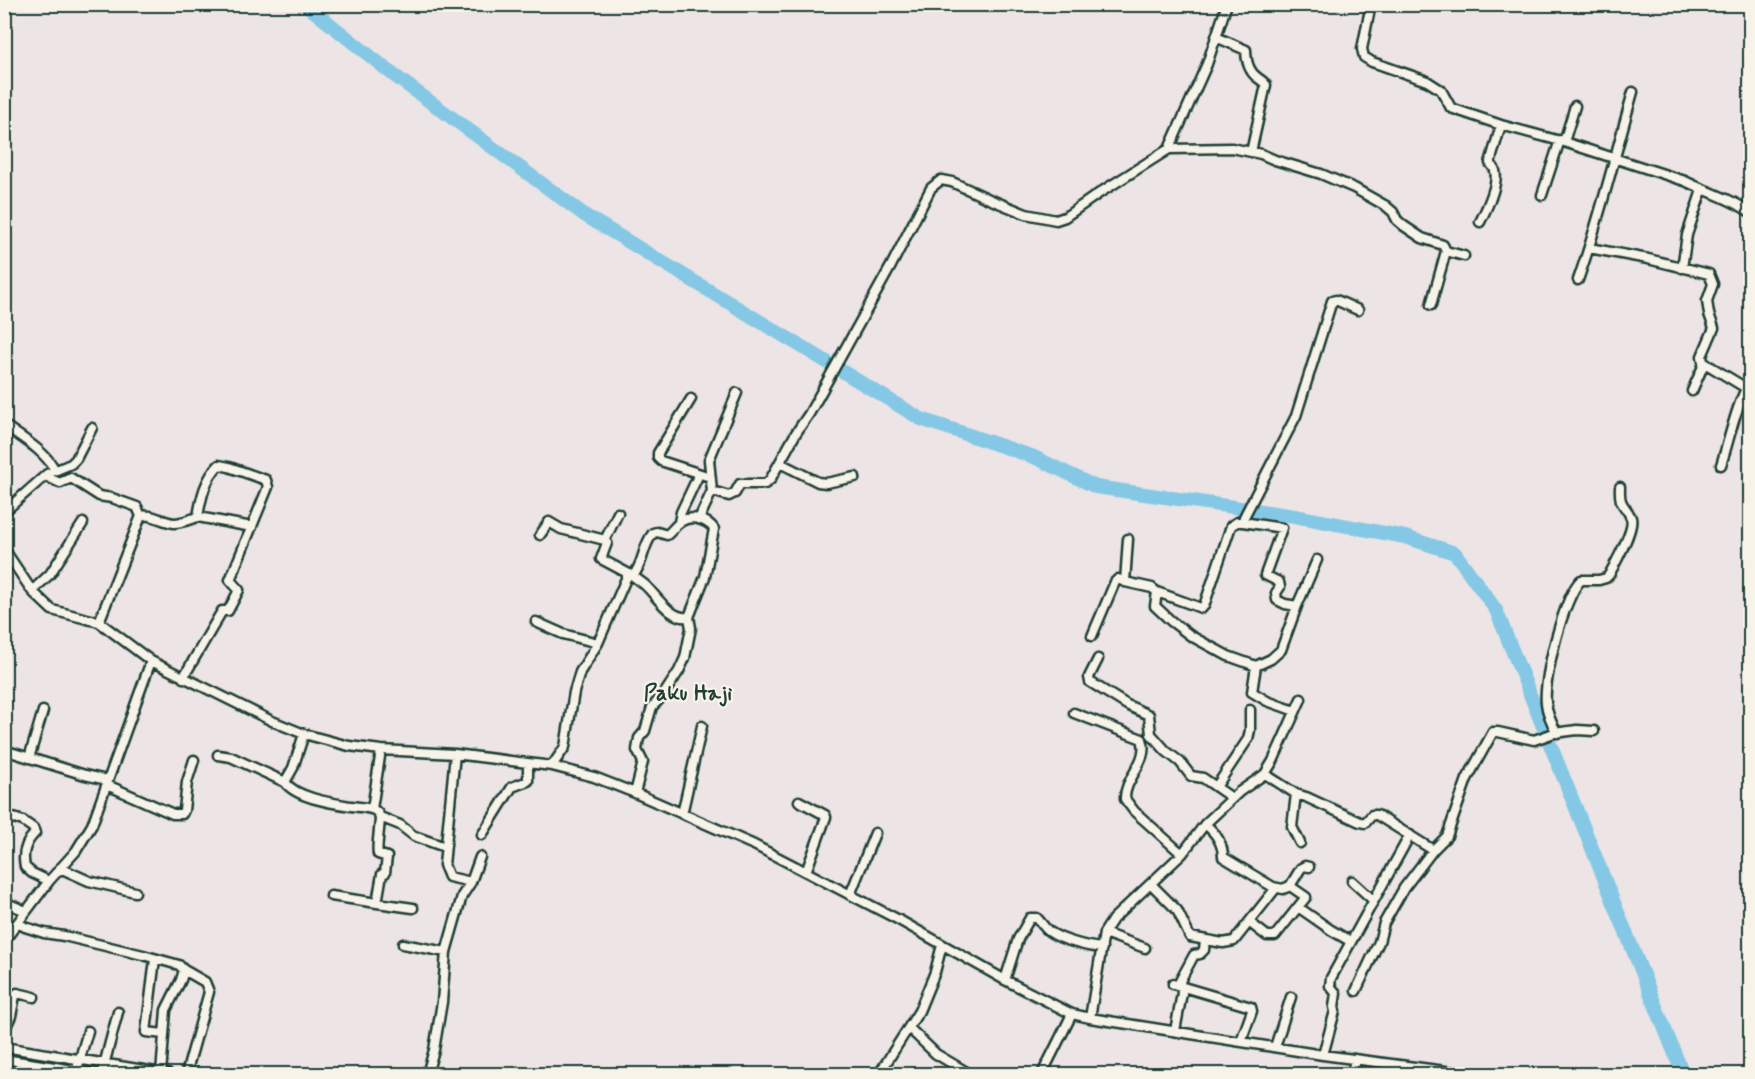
<svg xmlns="http://www.w3.org/2000/svg" width="1755" height="1079" viewBox="0 0 1755 1079" font-family="Mynerve,sans-serif">
	<style>
		.lines { fill: none; stroke-linecap: round; stroke-linejoin: round }
		.canal { stroke: #84c8e5; stroke-width: 8 }
		.river { stroke: #84c8e5; stroke-width: 14 }
		.minor-casing { stroke: #1f3d34; stroke-width: 13 }
		.minor { stroke: #f7f3e8; stroke-width: 8 }
		.labels { text-anchor: middle; stroke-width: 4.5; stroke-linejoin: round; paint-order: stroke }
		.quarter-label { font-size: 22px; font-weight: bold; fill: #1f3d34; stroke: #f7f3e8 }
	</style>
	<rect width="100%" height="100%" fill="#ece4e5"/>
	<filter id="ink" filterUnits="userSpaceOnUse"><feTurbulence type="fractalNoise" baseFrequency=".0167" numOctaves="2"/><feDisplacementMap in="SourceGraphic" scale="12" xChannelSelector="R" yChannelSelector="G"/><feConvolveMatrix kernelMatrix="1 2 1 2 8 2 1 2 1" color-interpolation-filters="sRGB"/></filter>
	<g filter="url(#ink)">
		<g class="lines">
			<path class="canal" d="M60,1060L135,1074"/>
			<path class="river" d="M305,4L395,76L586,216L921,419L1034,457L1096,487L1295,516L1405,537L1455,553L1496,610L1683,1074"/>
			<defs>
				<path id="minor" d="M1371,4L1362,49L1364,57L1372,62L1427,81L1441,90L1451,108L1501,125L1564,142L1685,181C1707,192 1730,198 1750,212
					M1216,37L1246,50C1246,60 1249,72 1258,78C1261,80 1264,82 1266,85L1251,152
					M1564,142L1575,106
					M1169,149L1232,148L1261,154L1275,160L1321,174L1354,188L1386,206L1393,212L1397,220L1404,226L1422,238L1443,245L1446,251L1464,256
					M1542,195L1560,140
					M1480,222C1486,210 1499,184 1495,171C1495,168 1492,166 1490,163L1501,125
					M1589,248L1648,259L1709,274L1713,284L1707,301L1709,314L1714,328L1702,356L1703,362L1746,388
					M1682,268L1687,235L1702,190
					M1578,280C1600,218 1615,155 1633,92
					M1431,305L1446,251
					M1692,391L1704,364
					M691,399L658,453V458L661,461L710,477
					M4,425C22,438 44,450 55,470
					M780,463L818,482L826,483L855,477
					M1721,465C1729,441 1737,401 1750,382
					M45,476L60,483L71,478L99,496L112,498L137,507L141,516
					M712,491L729,496L735,493L740,484H765L770,480L796,433L809,414L891,266L931,188L941,180L952,182L989,199L1026,214L1056,220L1065,217L1101,192L1169,149L1207,64L1227,4
					M4,512L47,474L71,464L76,459L92,428
					M618,513L605,540L607,543L601,559L633,576C644,563 642,547 653,533L657,532L667,535C672,531 676,524 682,521C692,515 708,520 714,529L705,577L689,617L691,628L685,658L679,671L662,697L652,707L645,731L639,738L637,750L643,762L635,793
					M198,517L252,527
					M699,519L712,491L709,460L737,393
					M679,522L681,512L699,474
					M540,535L549,522L561,529L605,540
					M1128,539L1125,582L1152,588L1157,592L1155,606L1171,621L1191,636L1228,656L1256,666L1252,692L1267,701L1295,711
					M4,549L32,591L52,610L99,622L151,661L272,721L304,734L349,746L381,750L455,754L552,766L594,777L635,793L754,845L899,920L1005,980L1072,1014L1090,1018L1323,1055L1468,1074
					M633,576C637,579 641,582 645,585C657,596 670,620 689,617
					M32,591L50,574L83,523
					M1157,592L1201,608L1204,606L1231,526L1237,522H1243
					M1297,606L1317,560
					M99,622L141,516C151,513 163,522 174,523C182,523 191,519 198,517C201,498 205,479 219,465L229,467L266,480L268,487L230,580L239,590L228,611H222L183,678
					M536,622L563,634L598,643
					M1092,636L1115,582L1118,579L1125,582
					M1098,659L1089,677L1090,682L1127,705L1149,715L1151,734L1166,751L1180,762L1191,776L1203,778L1232,798
					M1256,666L1271,659L1281,650L1297,606L1285,604L1277,600L1276,593L1280,587L1279,582L1265,575L1282,528L1243,522L1244,517L1296,416L1332,301L1336,300L1358,310
					M1074,713L1142,739C1150,761 1124,778 1125,799L1134,811L1182,854
					M1557,733C1552,724 1547,714 1546,703C1543,679 1564,596 1581,580H1599L1606,578L1609,575C1615,564 1635,528 1631,518C1625,503 1619,508 1620,487
					M4,750L85,775L107,780
					M455,754L444,865L449,877L471,882
					M218,755L231,757L285,782L293,768L304,734
					M29,758L43,711
					M552,766L565,747L574,692L580,672L598,643L628,574
					M1265,774L1296,794L1306,797L1360,822L1365,823L1372,815H1377L1433,850L1447,836L1467,779L1493,732H1498L1534,740L1554,733L1577,730L1594,731
					M285,782C296,798 332,803 351,806C358,807 368,807 374,810C378,812 378,813 380,817L400,825L414,836L445,847
					M107,785L173,814H182L184,810L187,782L194,760
					M1216,787L1248,739L1250,730V710
					M1296,794L1292,827L1300,843
					M799,801L825,815L826,817L806,872
					M372,809L381,750
					M682,814L702,726
					M4,815L23,821L33,828L35,833C25,843 22,853 25,867L32,873L49,881
					M380,817C380,827 376,848 378,854L387,857L385,873L382,874L377,903L413,908
					M1205,824C1216,833 1223,843 1223,857L1273,887L1283,889L1290,886L1306,897L1275,936H1267L1249,922
					M482,835L512,787L528,781V764
					M60,868L89,881L135,892
					M1352,881L1373,900
					M1151,884L1177,910L1190,937L1223,943L1234,941L1276,888
					M1290,886L1301,868L1305,866L1309,867
					M850,895L875,833
					M331,896L377,903
					M4,902L26,911
					M1298,907L1331,930L1350,941
					M18,923L25,927L44,933L64,936L143,955L179,965L184,970L205,982L209,992L186,1074
					M1104,933L1145,948
					M4,941L49,881L76,851L92,825L151,661
					M403,944L446,952
					M155,959L146,1032L164,1034
					M1005,980L1018,939L1030,918H1037C1041,922 1045,929 1050,932C1061,940 1088,947 1102,948
					M1173,984L1251,1007L1252,1011L1241,1041
					M1356,991L1379,942L1384,923L1404,888L1433,850
					M1090,1018L1104,933L1113,919L1182,854L1205,824L1239,792L1265,774L1273,761L1301,699
					M910,1029L936,1054L970,1074
					M4,1031L11,1016L15,996L17,993L34,997
					M1175,1031L1182,993L1180,981L1194,955L1200,954L1204,950L1205,940
					M4,1047L168,1074
					M1275,1047L1291,997
					M1323,1055L1335,1011L1334,1007L1336,993L1330,986L1331,978L1410,835
					M4,1059L99,1074
					M78,1065L88,1031
					M103,1069L118,1012
					M161,1074L166,1010L181,980L184,970
					M427,1074L434,1050L442,1002L446,952L462,896L471,882L480,857
					M879,1074L919,1011L935,972L942,945
					M1042,1074L1072,1014
					M1352,1074L1355,1059"/>
			</defs>
			<use href="#minor" class="minor-casing"/>
			<use href="#minor" class="minor"/>
		</g>
	</g>
	<g class="labels">
		<g class="quarter-label">
			<text x="688" y="700">Paku Haji</text>
		</g>
	</g>
	<rect width="1755" height="1079" fill="none" stroke="#f7f3e8" stroke-width="24"/>
	<rect x="12" y="12" width="1731" height="1055" fill="none" stroke="#1f3d34" stroke-width="2" filter="url(#ink)"/>
</svg>
